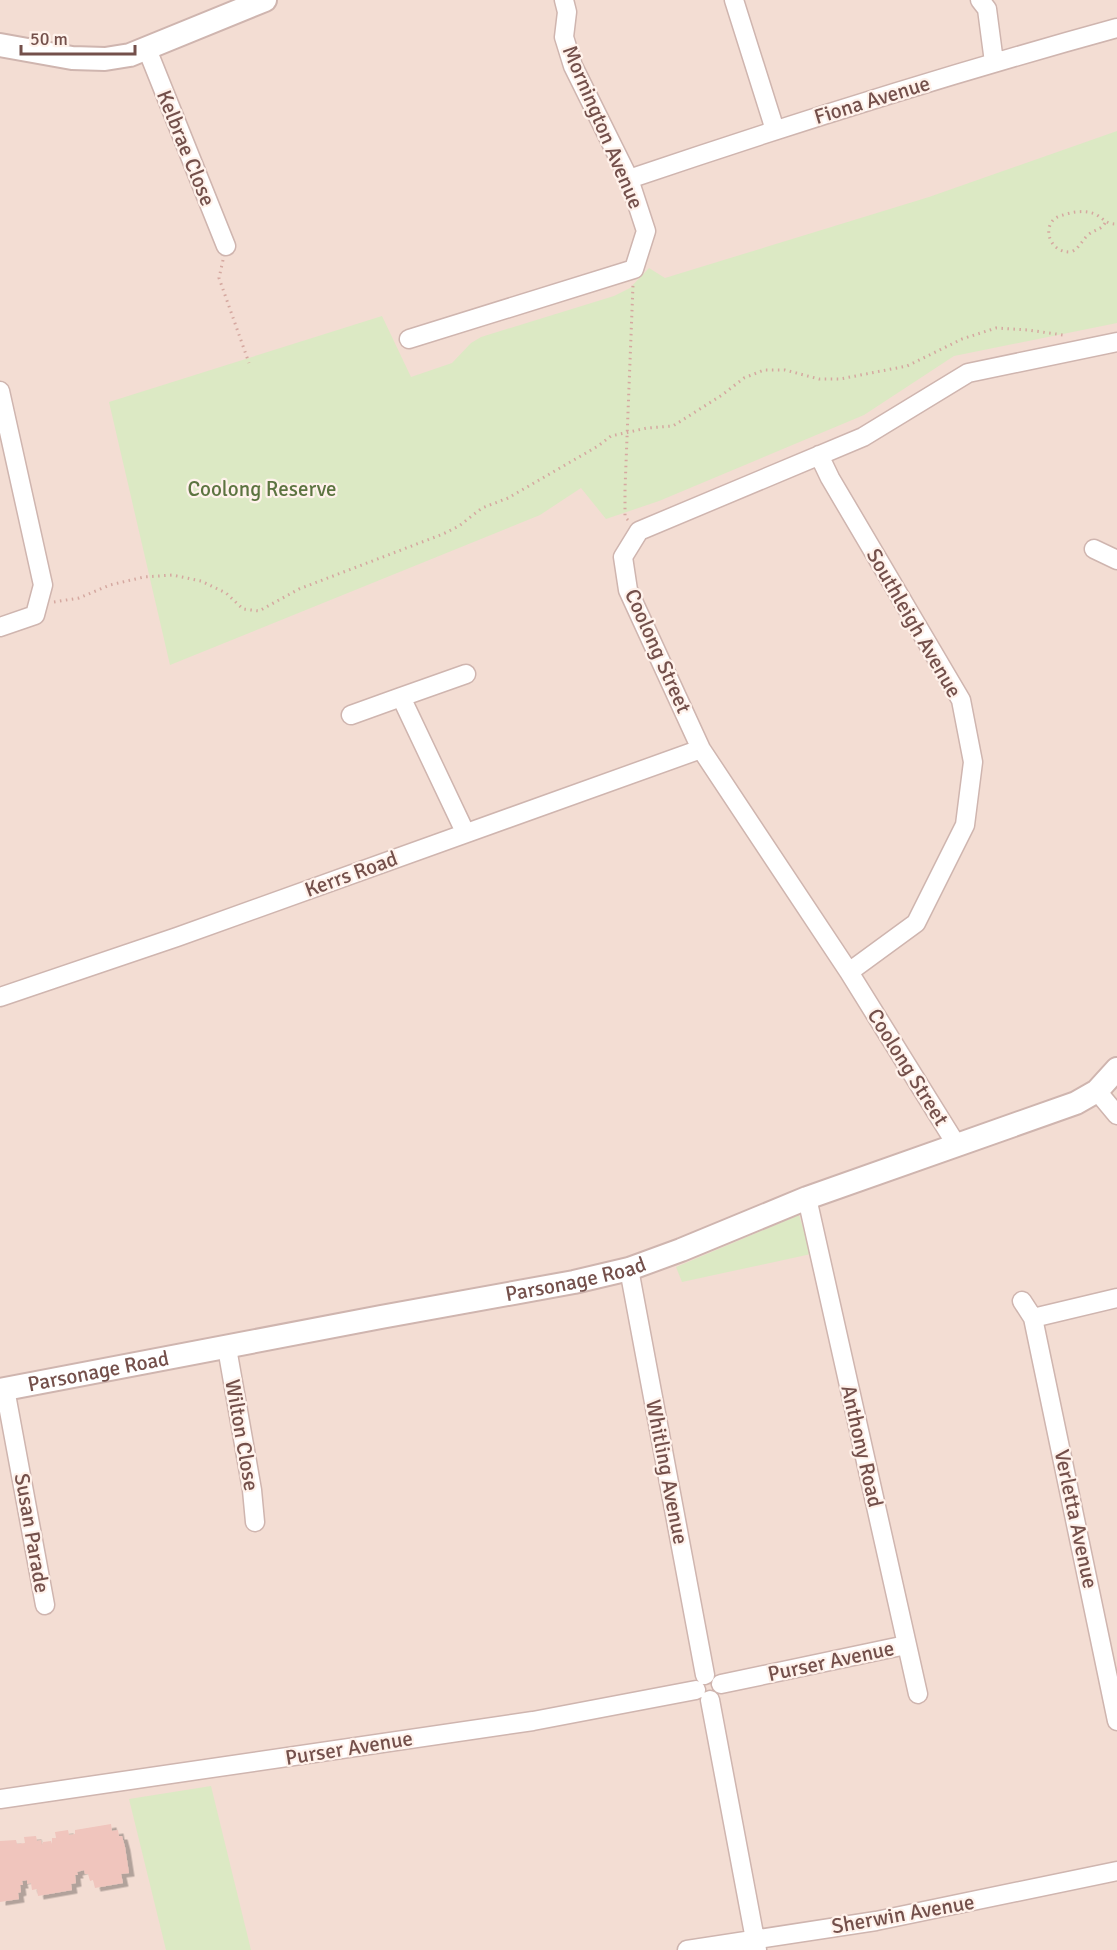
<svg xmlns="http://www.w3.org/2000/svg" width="1117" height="1950" viewBox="0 0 1117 1950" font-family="Signika,sans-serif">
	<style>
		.residential { fill: #f3ddd3 }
		.green { fill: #dce9c4 }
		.building { fill: #f0c5bd; filter: url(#shadow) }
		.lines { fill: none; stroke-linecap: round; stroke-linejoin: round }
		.minor-casing { stroke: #cfb5af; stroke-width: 21 }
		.tertiary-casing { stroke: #cfb5af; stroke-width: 26 }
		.path { stroke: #d5a8a0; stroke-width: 3; stroke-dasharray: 1.5 4.5; stroke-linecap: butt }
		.minor { stroke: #fff; stroke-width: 18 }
		.tertiary { stroke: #fff; stroke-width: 22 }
		.labels { text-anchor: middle; stroke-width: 4.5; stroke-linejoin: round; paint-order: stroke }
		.street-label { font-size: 21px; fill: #74504b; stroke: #fff2eb }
		.park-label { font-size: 21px; fill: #5c7440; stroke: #fff2eb }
	</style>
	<defs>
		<filter id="shadow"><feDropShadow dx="5.5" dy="3.5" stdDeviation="0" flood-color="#0004"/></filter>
	</defs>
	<rect width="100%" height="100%" fill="#fcede5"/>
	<path class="residential" d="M0,0H1117V1950H0Z"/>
	<path class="green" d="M1117,131V323L954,356L864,415L659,501L606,519L581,488L540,515L170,665L109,402L382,316L411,377L452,363L471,343L481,337L614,296L630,288L649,268L665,278L929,197Z
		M799,1215L811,1254L682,1282L676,1267Z
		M211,1786L251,1950H166L129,1799Z"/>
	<path class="building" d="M111,1824L112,1831L118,1830L119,1836H122L125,1847L129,1873L121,1874L123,1883L95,1888L93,1880L90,1881L88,1874H85L84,1870L77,1872L78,1875H75L76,1883L71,1884L72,1890L38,1896L37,1889L32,1890L31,1883L27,1884V1880L22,1881L23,1885H20L21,1892L18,1893L19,1899L0,1902V1841L16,1840L17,1844L25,1843L24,1837L36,1836L37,1841L41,1840L42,1845L43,1842L51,1841L52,1844V1838H56L55,1832L68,1830L69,1835L75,1834V1830Z"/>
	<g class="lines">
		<defs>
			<path id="minor" d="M734,0L775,130
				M980,0L987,9L994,62
				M147,49L226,246
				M629,179C791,124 953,73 1117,28
				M409,339L634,269L646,231L629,179L573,66L564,37L567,12L564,0
				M0,391L43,585L35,615L0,627
				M819,455L830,478L961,700L973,762L965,825L916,923L849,972
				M1094,549L1117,560
				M351,715L401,697
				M465,832L401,697L466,674
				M0,997L177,937L701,749
				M1097,1091L1117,1115
				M956,1144L849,972L701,749L628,590L623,557L639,531L863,437L968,373L1117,342
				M807,1198L918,1694
				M629,1269L705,1675
				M1117,1298L1033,1318L1117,1721
				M1022,1301L1033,1318
				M227,1348L252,1490L255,1522
				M5,1389L45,1605
				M721,1684L906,1645
				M710,1700L757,1950
				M0,1799L533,1721L696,1690
				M687,1950L876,1921L1117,1871"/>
			<g id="tertiary">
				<path d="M0,45L72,58L105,59L130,55L265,0"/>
				<path id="s1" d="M0,1390L381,1317L574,1282L629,1269L681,1250L807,1198L1076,1103L1097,1091L1117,1069"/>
			</g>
		</defs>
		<use href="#minor" class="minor-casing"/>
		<use href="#tertiary" class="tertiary-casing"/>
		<path class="path" d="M1105,223C1101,230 1096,229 1089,234C1082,240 1080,248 1071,252C1047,253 1041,222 1060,216C1071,212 1086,209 1097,215C1105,220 1106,224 1117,224
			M223,260L219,278L249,363
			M628,520L625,517V489L633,285
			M54,602L79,598L110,585L144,577L172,575L201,581L226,593L243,609L259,611L299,589L443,534L459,526L482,508L508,498L598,446L611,436L647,428L673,426L722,395L744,378L764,370H785L819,379H840L907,366L962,339L996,328L1028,330L1063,335"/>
		<use href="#minor" class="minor"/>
		<use href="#tertiary" class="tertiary"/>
	</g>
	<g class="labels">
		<g class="street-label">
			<text transform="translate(872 100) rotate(-17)" y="7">Fiona Avenue</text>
			<text transform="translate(603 127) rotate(67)" y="7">Mornington Avenue</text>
			<text transform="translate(186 148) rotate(68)" y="7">Kelbrae Close</text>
			<text transform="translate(914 623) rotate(60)" y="7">Southleigh Avenue</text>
			<text transform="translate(658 651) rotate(66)" y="7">Coolong Street</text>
			<text transform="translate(351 874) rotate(-20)" y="7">Kerrs Road</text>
			<text transform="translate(908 1067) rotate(58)" y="7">Coolong Street</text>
			<text dy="7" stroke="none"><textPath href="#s1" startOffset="586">Parsonage Road</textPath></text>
			<text dy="7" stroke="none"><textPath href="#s1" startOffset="100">Parsonage Road</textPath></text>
			<text transform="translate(242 1435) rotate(80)" y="7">Wilton Close</text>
			<text transform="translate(862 1446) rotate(77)" y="7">Anthony Road</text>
			<text transform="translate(667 1472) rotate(79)" y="7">Whitling Avenue</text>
			<text transform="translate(1076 1519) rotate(78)" y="7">Verletta Avenue</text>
			<text transform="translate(32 1533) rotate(80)" y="7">Susan Parade</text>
			<text transform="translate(831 1661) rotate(-12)" y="7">Purser Avenue</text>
			<text transform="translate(349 1748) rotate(-9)" y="7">Purser Avenue</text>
			<text transform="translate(903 1914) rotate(-10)" y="7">Sherwin Avenue</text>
		</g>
		<g class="park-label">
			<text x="262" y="496">Coolong Reserve</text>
		</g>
	</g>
	<path d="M21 45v9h114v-9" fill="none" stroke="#74504b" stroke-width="3"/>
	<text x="30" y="45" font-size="18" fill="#74504b" stroke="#fff2eb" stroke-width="4.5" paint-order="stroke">50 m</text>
</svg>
